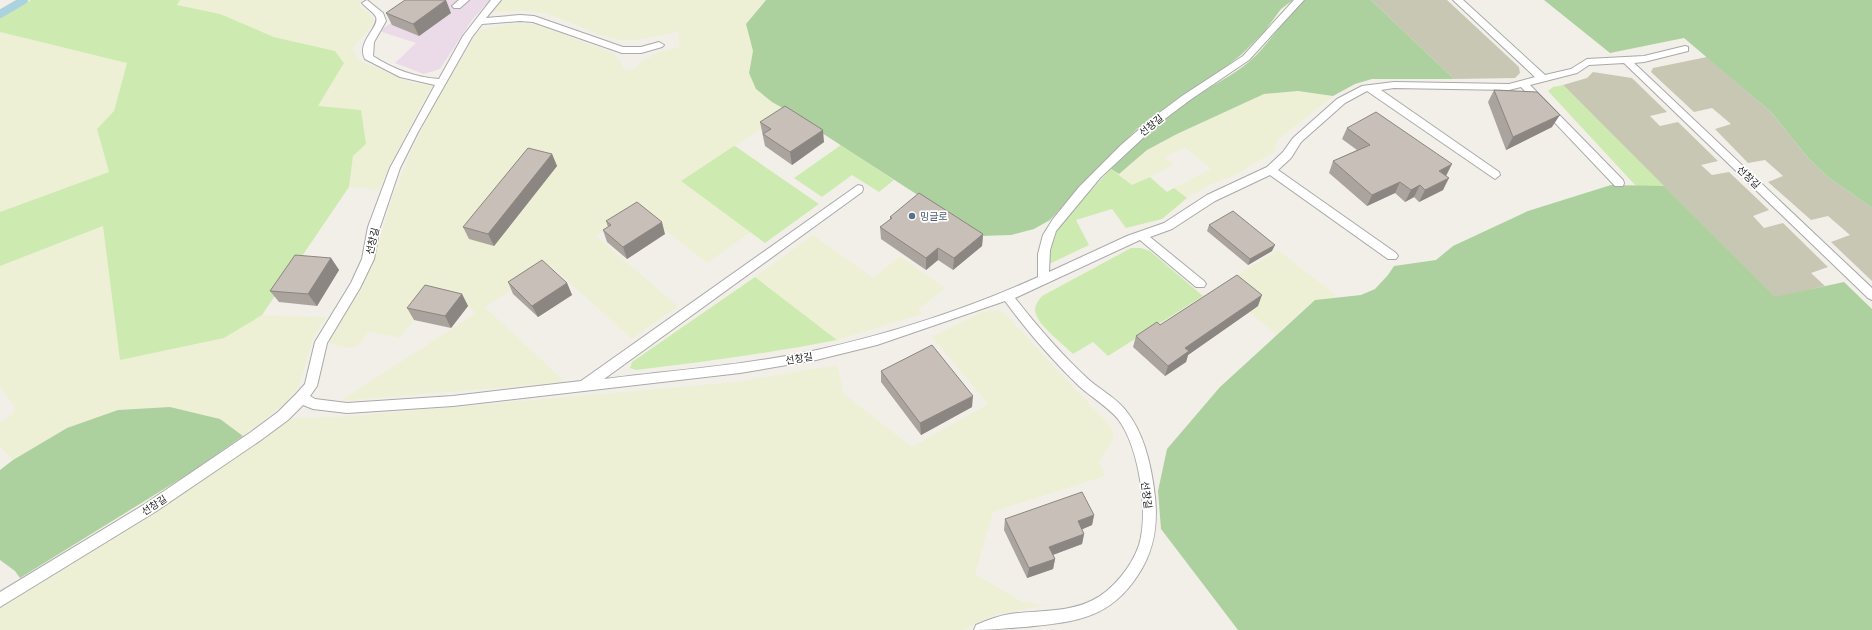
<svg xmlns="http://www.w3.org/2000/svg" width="1872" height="630" viewBox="0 0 1872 630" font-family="Manrope,'Noto Sans KR',sans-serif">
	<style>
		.industrial { fill: #ebdbe8 }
		.construction { fill: #c7c7b4 }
		.farmland { fill: #eef0d5 }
		.grass { fill: #cdebb0 }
		.forest { fill: #add19e }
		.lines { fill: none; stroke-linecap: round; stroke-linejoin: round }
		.stream { stroke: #aad3df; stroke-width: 8 }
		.lane-casing { stroke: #a9a9a9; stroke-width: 2 }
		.lane { fill: #fff; fill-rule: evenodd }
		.wall { fill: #aba49e }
		.shaded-wall { fill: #8b8681 }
		.building { fill: #c7bfb8; stroke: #8b8681 }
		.service-dot { fill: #5c6f8a; stroke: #fff; stroke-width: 1.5 }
		.labels { text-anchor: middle; stroke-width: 3.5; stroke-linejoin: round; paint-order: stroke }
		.street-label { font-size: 10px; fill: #222; stroke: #fff }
		.service-label { font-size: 10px; fill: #4e5e75; stroke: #fff; text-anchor: start }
	</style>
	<rect width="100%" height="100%" fill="#f2efe9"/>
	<path class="industrial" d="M425,0H490L472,20L440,69L424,74L395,63L416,43L379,31Z"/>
	<path class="construction" d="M1371,0H1447L1519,67L1520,73L1515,78L1454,79Z
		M1707,57L1771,112L1809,159L1828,177L1872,208V281L1831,242L1850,235L1828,216L1811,220L1768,182L1783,176L1765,160L1748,163L1715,129L1731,124L1712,108L1694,112L1651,72L1653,68Z
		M1593,72L1632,78L1667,112L1650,116L1660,126L1678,122L1718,161L1701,165L1712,175L1729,172L1769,210L1753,216L1764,228L1783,223L1828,267L1811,273L1825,286L1775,298L1563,85L1587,78Z"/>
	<path class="farmland" d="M180,0H361L359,6L369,13L374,21L366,33L353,48L358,60L412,83L432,85L391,163L379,190L349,187L353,156L318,106L344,63L335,51L274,37L248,26L177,5Z
		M502,0H766L746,24L753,51L749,73L788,111L681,181L751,232L707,263L638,209L596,236L678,306L632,339L550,265L485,307L565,382L340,401L476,313L468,306L432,297L400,338L369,331L358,346L347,348L337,346L329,342L372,266L392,198L411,151L437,99L479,30L510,24L528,23L555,31L612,53L620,61L624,70L634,69L641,62L657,53L679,47L678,32L637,40H621L601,35L546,13L525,11L493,12Z
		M0,32L127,62L114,111L97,129L109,172L0,212Z
		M1298,91L1333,96L1277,140L1274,152L1233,176L1209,185L1187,198L1174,188L1211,169L1185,147L1165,157L1174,165L1132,185L1119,174L1147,150L1177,134L1264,94Z
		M103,226L224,338L262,315L326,317L313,339L299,385L289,400L243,436L220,419L170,407L118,410L67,428L13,460L0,447V423L13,414L15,407L0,387V266Z
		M813,235L873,278L900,256L945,288L918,310L922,314L837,340L755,277Z
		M1278,250L1338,297L1315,300L1276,334L1218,287Z
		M992,310L1001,311L1008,317L1111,427L1114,437L1099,462L1105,476L993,512L975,574L1022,602L1047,605L994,615L963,630H0V607L153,514L291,418L340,417L736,382L837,365L844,394L912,447L988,404L932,337L982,312Z"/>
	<path class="grass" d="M31,0H180L177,5L220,14L274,37L335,51L344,63L318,106L361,110L366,144L353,156L349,187L262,315L224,338L120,360L103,226L0,266V212L109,172L97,129L114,111L127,63L0,32V18Z
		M1563,85L1664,186H1636L1548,91L1553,87Z
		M841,145L894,180L879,192L852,175L822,197L794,178Z
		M734,146H735L819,204L765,243L681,181Z
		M1111,169L1132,185L1150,177L1167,192L1174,188L1187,198L1162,219L1126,228L1112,209L1076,220L1089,245L1047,265L1053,238L1064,219Z
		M1131,248H1141L1150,251L1203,296L1108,356L1093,342L1073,354C1063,344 1039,326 1036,314C1033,307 1038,301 1042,296Z
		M755,277L837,340C771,353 704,362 636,370L630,368L632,362Z"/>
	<path class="forest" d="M766,0H1293L1281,9L1264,32L1241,55L1214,76L1178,98L1137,129L1084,182L1050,220L1034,229L1011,235L981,236L788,111L772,102L756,89L749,73L753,51L746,24Z
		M1305,0H1371L1454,79H1372L1355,84L1333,96L1298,91L1264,94L1177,134L1147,150L1119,174L1111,169C1136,144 1162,119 1191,99C1211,86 1232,76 1250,61C1270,43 1284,18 1305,0Z
		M1544,0H1872V208L1828,177L1809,159L1771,112L1684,38L1610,53Z
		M1611,185L1664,186L1775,297L1844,282L1872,309V630H1238L1161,529L1158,491L1167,449L1220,387L1315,300L1361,295L1375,289L1388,275L1394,266L1436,260L1453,246L1528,211Z
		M170,407L220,419L243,436L190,473L20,578L15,571L0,560V470L13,460L67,428L118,410Z"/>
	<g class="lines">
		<path class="stream" d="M0,14L24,0"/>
		<defs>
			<path id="lane" d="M367,0L383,13L386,21L374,42L373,56C393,69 414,77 439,79L463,36L491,0H501L486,18L520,15L534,16L623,47H641L659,42L664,45L662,47L641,53H622L533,22L520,21L482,24L472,37L418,132L400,168L380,227L374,259L360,288L327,343L317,386L310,396L315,399L347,403L453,396L581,381L858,185L862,186L863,189L862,192L604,379C675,370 747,365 817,350C890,334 970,308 1038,277V254L1043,235L1053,219L1079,187L1121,145L1151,119L1182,96L1243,56L1294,0H1304L1249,60L1190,100L1158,124L1100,178L1056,231L1050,250L1049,272L1127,236L1164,223L1207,195L1267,167L1283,152L1293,138L1337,99L1362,86L1394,82L1509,84L1535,77L1453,0H1463L1545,75L1571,69L1587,59L1644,56L1685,46L1688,47V51L1644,62L1634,63L1872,288V300L1868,298L1624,63L1589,65L1577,73L1530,85L1623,180L1624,183L1623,186H1615L1521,87L1509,90L1394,88L1381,90L1499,172L1500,175L1495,179L1367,91L1345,103L1301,142L1291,158L1278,170L1396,253L1398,256L1396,259H1388L1270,175L1215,201L1172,229L1150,237L1204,281L1206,284L1204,287H1196L1140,240L1015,298C1037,326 1061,354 1088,379C1100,390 1117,398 1127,412C1145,435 1152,469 1155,497C1158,526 1154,551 1138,575C1109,620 1073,622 1025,627C1007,628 991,630 974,630L976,625C987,620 998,616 1010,614C1038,610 1068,613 1093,600C1113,590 1132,566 1139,545C1149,512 1139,447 1118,419C1107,406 1091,397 1079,386C1052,360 1027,331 1005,301L877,345L816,360L740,373L453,406L347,413L313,409L303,405L288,420L261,440L155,512L0,607V592L145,504L251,432L278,412L296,394L305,384L315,342L351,283L362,259L368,227L390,168L435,85L400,77L365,59C356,42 380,27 376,17C374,12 366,8 362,3Z
				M459,0H469L460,8H454L452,6Z"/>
		</defs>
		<use href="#lane" class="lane-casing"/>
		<use href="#lane" class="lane"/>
	</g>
	<path class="wall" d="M386,13H451L419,36L392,25Z
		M1494,90L1552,127L1506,150L1488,102Z
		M760,122L824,142L792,165L765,146Z
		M1347,128L1446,176L1443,190L1419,202L1414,197L1405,202L1395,193L1367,206L1329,173L1333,161L1357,150L1342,139Z
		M552,154L557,166L494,246L469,239L463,227Z
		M890,217L983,234L982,246L953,270L938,260L926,270L881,239L880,227L890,220Z
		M606,221L665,234L627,259L607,242L603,230L608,227Z
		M1209,225L1272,251L1248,265L1207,231Z
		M331,258L339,270L317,306L279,302L270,291Z
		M508,282L567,283L572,295L538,317L513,294Z
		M462,294L468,306L451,328L414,320L407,308Z
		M1258,306L1188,355L1186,362L1165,376L1133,347L1136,336L1160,325Z
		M881,371L972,407L921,435L881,382Z
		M1094,515L1092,525L1082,529L1084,534L1082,544L1053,555L1055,559L1053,569L1027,578L1004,530L1005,519Z"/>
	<path class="shaded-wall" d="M446,0L451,13L419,36L413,24Z
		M1560,115L1552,127L1506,150L1513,137Z
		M823,130L824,142L792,165L790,152Z
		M552,154L557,166L494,246L488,234Z
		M1452,164L1446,176L1439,171Z
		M1449,178L1443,190L1419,202L1425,190Z
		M1400,182L1395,193L1367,206L1372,195Z
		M1420,185L1414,197L1405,202L1411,190Z
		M662,222L665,234L627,259L623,247Z
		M983,234L982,246L953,270L954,258Z
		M1275,245L1272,251L1248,265L1250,259Z
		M938,248V260L926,270V258Z
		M331,258L339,270L317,306L308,294Z
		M567,283L572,295L538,317L532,306Z
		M462,294L468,306L451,328L445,316Z
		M1262,295L1258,306L1188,355L1186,362L1165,376L1168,366L1185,348Z
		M973,396L972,407L921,435L920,423Z
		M1094,515L1092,525L1076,532L1078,521Z
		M1084,534L1082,544L1047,557L1049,547Z
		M1055,559L1053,569L1027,578L1029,568Z"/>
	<path class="building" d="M405,0H446L413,24L386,13Z
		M1494,90L1537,92L1560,115L1513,137Z
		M785,106L823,130L790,152L763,134L771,129L760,122Z
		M1376,112L1452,164L1439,171L1449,178L1425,190L1420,185L1411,190L1400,182L1372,195L1333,161L1370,145L1347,128Z
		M528,148L552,154L488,234L463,227Z
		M919,193L983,234L954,258L938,248L926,258L880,227L892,218L890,217Z
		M637,202L662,222L623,247L603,230L611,225L606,221Z
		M1233,211L1275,245L1250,259L1209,225Z
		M295,255L331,258L308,294L270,291Z
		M542,260L567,283L532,306L508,282Z
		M1237,275L1262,295L1185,348L1189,351L1168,366L1136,336L1157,322L1160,325Z
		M425,285L462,294L445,316L407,308Z
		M932,345L973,396L920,423L881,371Z
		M1082,492L1094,515L1078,521L1084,534L1049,547L1055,559L1029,568L1005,519Z"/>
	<circle class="service-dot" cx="912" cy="216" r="4"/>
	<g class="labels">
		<g class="street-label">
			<text transform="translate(1151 125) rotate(-39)" y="4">선창길</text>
			<text transform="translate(1749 177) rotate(44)" y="4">선창길</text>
			<text transform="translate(372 241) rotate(-77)" y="4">선창길</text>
			<text transform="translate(799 358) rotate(-10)" y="4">선창길</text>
			<text transform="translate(1147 495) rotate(83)" y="4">선창길</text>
			<text transform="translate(154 505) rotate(-33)" y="4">선창길</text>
		</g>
		<g class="service-label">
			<text x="920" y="220">밍글로</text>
		</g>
	</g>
</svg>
